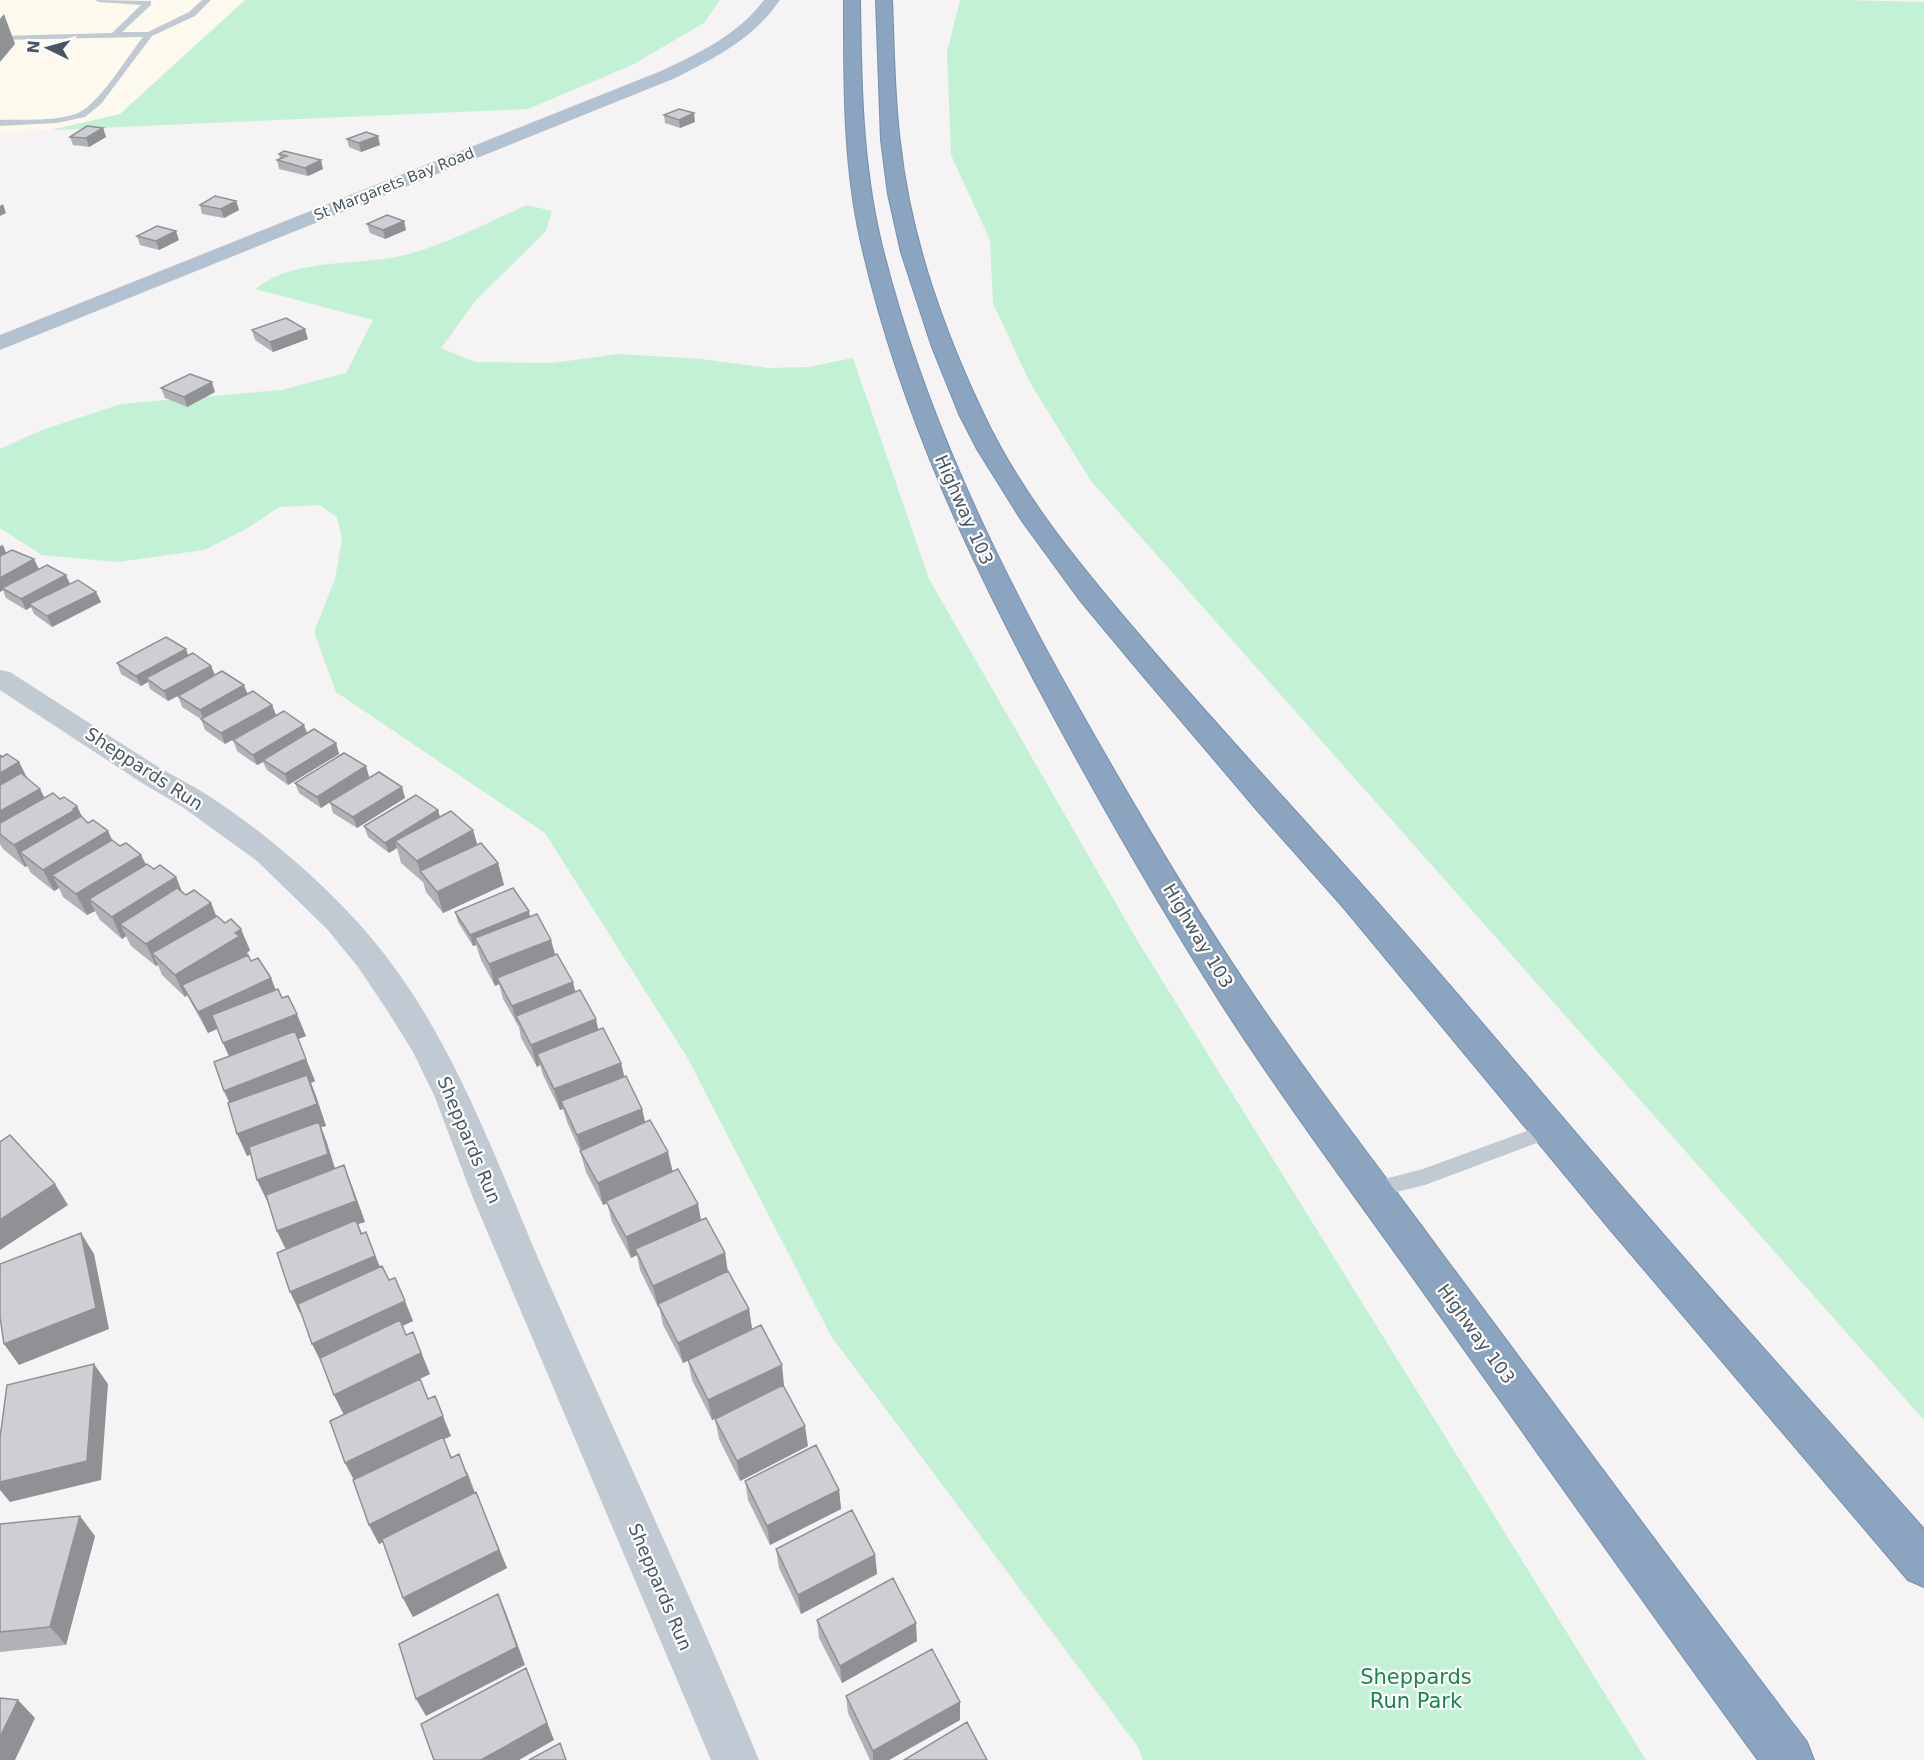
<svg xmlns="http://www.w3.org/2000/svg" width="1924" height="1760" viewBox="0 0 1924 1760" font-family="'DejaVu Sans',sans-serif">
	<style>
		.commercial { fill: #fdf9ef }
		.green { fill: #c3f1d5 }
		.lines { fill: none; stroke-linecap: round; stroke-linejoin: round }
		.highway-casing { stroke: #7690ad; stroke-width: 2 }
		.lane { fill: #c1cad2; fill-rule: evenodd }
		.street { fill: #c1cad2; fill-rule: evenodd }
		.primary { fill: #b3c2d1; fill-rule: evenodd }
		.highway { fill: #8ba5c1; fill-rule: evenodd }
		.wall { fill: #b0b2b7 }
		.shaded-wall { fill: #909195 }
		.building { fill: #cdcfd5; stroke: #909195; stroke-width: 1.5 }
		.labels { text-anchor: middle; stroke-width: 4.5; stroke-linejoin: round; paint-order: stroke }
		.far-street-label { font-size: 15px; fill: #4a5661; stroke: #fff }
		.street-label { font-size: 18px; fill: #4a5661; stroke: #fff }
		.near-park-label { font-size: 21px; fill: #17864f; stroke: #fff }
	</style>
	<rect width="100%" height="100%" fill="#f5f3f3"/>
	<path class="commercial" d="M0,0H245L120,114L51,130L0,132Z"/>
	<path class="green" d="M245,0H720L704,23L632,65L528,109L51,130L120,114Z
		M960,0H1844L1924,2V1420L1091,481L1029,381L993,303L990,240L951,155L947,52Z
		M527,205L552,211L546,231L476,300L441,348L475,362L552,363L619,354L701,359L769,368L808,367L853,358L929,579L1137,940L1646,1760H1143L1138,1747L831,1336L687,1057L545,833L336,692L314,632L335,579L342,539L337,517L320,505L279,507L248,528L204,550L117,562L42,555L0,528V449L42,430L121,404L281,390L346,373L373,320L255,289C299,255 358,268 409,254C449,243 489,222 527,205Z"/>
	<g class="lines">
		<defs>
			<path id="highway" d="M844,0H860C861,81 862,163 881,242C921,406 995,561 1078,707C1131,801 1186,895 1246,984C1306,1074 1373,1160 1437,1247C1560,1412 1682,1578 1807,1742L1814,1760H1758C1638,1596 1522,1430 1404,1265C1343,1180 1281,1096 1224,1008C1164,914 1108,817 1055,719C973,568 899,411 861,242C843,163 844,81 844,0Z
				M876,0H892C894,47 894,95 900,142C910,236 943,329 983,413C1020,493 1079,564 1135,630C1211,720 1291,805 1369,893C1459,994 1546,1099 1635,1202C1730,1312 1828,1420 1924,1529V1587L1908,1580L1608,1227L1344,908L1257,810L1139,671L1079,599L1022,521L977,449L959,414L932,347L901,252L888,194L881,140Z"/>
		</defs>
		<use href="#highway" class="highway-casing"/>
		<path class="lane" d="M95,0L151,1V5L122,32H148L189,12L202,0H211L195,16L152,36L101,104L85,117L57,123L0,126V120C21,119 61,122 80,112C100,102 128,56 143,37L0,40V36L112,33L141,5L99,2Z
			M1551,1122L1558,1125L1560,1130L1558,1135L1425,1185L1372,1198L1365,1196L1362,1190L1365,1184L1423,1169Z"/>
		<path class="street" d="M0,670L10,672C60,704 109,736 160,768C173,776 188,783 201,791C255,825 305,867 349,913C450,1018 494,1160 552,1290C621,1447 694,1602 759,1760H711L473,1198L434,1095L413,1052L387,1010L358,967L327,929L257,861L181,806L142,783L0,690Z"/>
		<path class="primary" d="M764,0H780C753,39 715,58 673,79L0,350V335L661,71C699,53 738,35 764,0Z"/>
		<use href="#highway" class="highway"/>
	</g>
	<path class="wall" d="M664,115L695,122L680,128L665,123Z
		M103,128L106,137L89,147L73,145L70,137Z
		M347,139L380,145L361,152L349,147Z
		M284,151L323,169L308,176L279,169L277,160L280,159L279,154Z
		M236,201L239,210L224,218L202,214L200,205Z
		M404,221L406,230L385,239L370,233L367,224Z
		M137,236L179,240L159,250L140,245Z
		M252,330L308,339L273,352L255,340Z
		M161,388L215,392L187,407L165,398Z
		M6,553L70,584L96,592L101,602L52,627L34,614L31,607L26,610L6,598L3,590L0,592Z
		M188,656L211,666L215,675L247,694L272,705L276,715L225,744L205,730L201,719L182,707L178,696L168,701L150,689L148,682L141,686L121,674L117,663Z
		M307,733L336,743L339,754L288,785L267,770L263,762L257,765L237,751L233,740Z
		M0,755L19,762L27,778L45,798L60,799L77,806L82,817L88,823L108,831L112,840L120,846L141,855L146,864L154,869L176,877L182,892L186,895L211,903L216,916L250,950L247,953L251,961L282,998L306,1036L298,1039L315,1081L311,1083L316,1096L326,1126L321,1127L327,1143L335,1168L352,1186L365,1222L358,1224L362,1234L380,1267L389,1280L413,1321L402,1326L406,1335L430,1374L361,1407L428,1399L451,1436L444,1439L452,1458L468,1473L475,1493L507,1568L413,1617L403,1598L383,1542L379,1544L369,1525L354,1480L344,1415L334,1395L322,1364L301,1313H300L286,1249L277,1231L268,1201H267L251,1154L247,1156L230,1103L224,1091L229,1056L217,1029L208,1033L187,995L185,997L162,975L158,965L156,966L131,946L126,936L122,939L100,920L95,911L87,915L63,897L59,888L54,891L31,873L27,866L25,867L3,849L0,844Z
		M366,766L369,777L402,787L405,798L357,828L333,813L330,802L321,808L299,793L295,783Z
		M438,810L440,817L473,830L477,844L498,863L504,885L443,913L426,892L423,882L401,863L397,848L389,853L368,837L364,826Z
		M455,912L530,917L555,955L576,992L599,1030L621,1063L624,1076L642,1109L645,1123L672,1172L701,1220L725,1253L728,1272L749,1309L752,1329L784,1385L783,1386L808,1446L740,1481L719,1439L715,1419L749,1402L712,1420L692,1380L688,1361L683,1363L663,1325L659,1306L658,1307L640,1270L637,1255L631,1258L612,1222L607,1203L603,1205L586,1172L580,1151L567,1122L563,1109L560,1110L543,1075L540,1065L537,1067L521,1038L519,1027L503,999L499,984L495,986L481,960L476,945L473,946L458,922Z
		M745,1481L839,1490L841,1509L770,1545L748,1500Z
		M0,1524L95,1536L66,1645L0,1652Z
		M776,1549L875,1555L877,1574L801,1614L779,1568Z
		M817,1620L917,1641L842,1683L819,1638Z
		M846,1696L960,1720L889,1760H870L848,1713Z"/>
	<path class="shaded-wall" d="M4,14L15,44L0,62V19Z
		M694,113L695,122L680,128L679,120Z
		M103,128L106,137L89,147L86,138Z
		M378,136L380,145L361,152L359,143Z
		M321,160L323,169L308,176L305,168Z
		M236,201L239,210L224,218L221,209Z
		M3,204L6,213L0,216V206Z
		M404,221L406,230L385,239L383,230Z
		M176,231L179,240L159,250L156,241Z
		M305,329L308,339L273,352L270,342Z
		M212,382L215,392L187,407L184,397Z
		M3,545L7,555L0,559V546Z
		M34,559L39,569L2,588L3,590L0,592V578Z
		M66,575L71,586L29,604L31,607L26,610L21,599Z
		M96,592L101,602L52,627L47,616Z
		M186,649L190,660L146,678L148,682L141,686L136,676Z
		M211,666L215,676L168,701L164,691Z
		M244,685L248,695L204,721L200,710Z
		M272,705L276,715L225,744L221,733Z
		M304,725L308,735L263,760V762L257,765L253,755Z
		M336,743L339,754L288,785L285,774Z
		M19,762L30,784L0,801V773Z
		M366,766L369,777L321,808L317,797Z
		M402,787L405,798L357,828L353,817Z
		M40,789L51,810L0,834V811Z
		M77,806L87,828L20,852L27,866L25,867L14,845Z
		M438,810L441,821L395,841L397,848L389,853L385,843Z
		M473,830L479,851L420,871L417,861Z
		M108,831L118,853L52,875L59,888L54,891L43,870Z
		M141,855L151,876L89,899L95,911L87,915L76,894Z
		M498,863L504,885L443,913L437,892Z
		M176,877L185,899L120,924L126,936L122,939L112,917Z
		M211,903L220,925L152,953L158,965L156,966L146,944Z
		M529,911L531,922L475,938L476,945L473,946L470,935Z
		M241,929L250,950L247,953L249,958L182,985L187,995L185,997L175,975Z
		M551,940L557,961L497,978L499,984L495,986L489,964Z
		M271,978L280,1000L208,1033L198,1012Z
		M573,982L578,1003L516,1016L518,1027L512,1006Z
		M297,1014L306,1036L233,1065L223,1043Z
		M596,1019L601,1041L537,1054L540,1065L537,1067L531,1045Z
		M306,1059L315,1081L311,1083L316,1096L326,1126L321,1127L327,1143L337,1176L267,1201L257,1180L320,1128L247,1156L237,1134L234,1113L224,1091Z
		M621,1063L626,1084L561,1101L563,1109L560,1110L554,1089Z
		M642,1109L647,1130L583,1157L577,1135Z
		M668,1152L673,1173L603,1205L598,1183Z
		M344,1165L352,1186L365,1222L358,1224L365,1241L287,1252L277,1231Z
		M55,1184L68,1205L0,1250V1220Z
		M698,1204L702,1225L635,1249L637,1255L631,1258L626,1237Z
		M366,1232L384,1277L300,1313L290,1292Z
		M81,1233L94,1254L109,1329L19,1365L4,1344Z
		M725,1253L728,1274L658,1307L653,1286Z
		M405,1301L413,1321L322,1364L312,1344Z
		M749,1309L752,1329L683,1363L678,1343Z
		M413,1332L430,1374L344,1415L334,1395Z
		M94,1364L108,1384L101,1480L10,1502L0,1490V1482Z
		M782,1365L784,1385L712,1420L708,1400Z
		M435,1396L451,1436L355,1482L345,1463Z
		M805,1426L808,1446L740,1481L737,1461Z
		M459,1454L476,1496L379,1544L369,1525Z
		M839,1490L841,1509L770,1545L767,1526Z
		M476,1492L507,1568L413,1617L403,1598Z
		M80,1516L95,1536L66,1645L50,1627Z
		M875,1555L877,1574L801,1614L798,1595Z
		M498,1594L506,1613L525,1665L426,1716L416,1699Z
		M916,1623L917,1641L842,1683L840,1666Z
		M526,1668L554,1740L519,1760H481Z
		M18,1700L35,1718L15,1760H0V1737Z
		M960,1702V1720L889,1760H873V1751Z"/>
	<path class="building" d="M679,109L694,113L679,120L664,115Z
		M87,126L103,128L86,138L70,137Z
		M366,132L378,136L359,143L347,139Z
		M284,151L321,160L305,168L277,160L287,156L279,154Z
		M215,196L236,201L221,209L200,205Z
		M387,215L404,221L383,230L367,224Z
		M157,226L176,231L156,241L137,236Z
		M286,318L305,329L270,342L252,330Z
		M190,374L212,382L184,397L161,388Z
		M12,550L34,559L0,578V556Z
		M47,565L66,575L21,599L2,588Z
		M78,580L96,592L47,616L29,604Z
		M166,637L186,649L136,676L117,663Z
		M193,653L211,666L164,691L146,678Z
		M222,671L244,685L200,710L178,696Z
		M253,691L272,705L221,733L201,719Z
		M284,711L304,725L253,755L233,740Z
		M314,729L336,743L285,774L263,760Z
		M344,753L366,766L317,797L295,783Z
		M7,754L19,762L0,773V755L2,757Z
		M379,772L402,787L353,817L329,802Z
		M21,773L40,789L0,811V785Z
		M53,793L60,799L64,797L77,806L73,809L75,810L14,845L0,834V823Z
		M416,795L438,810L385,843L364,826Z
		M451,811L473,830L417,861L395,841Z
		M81,816L88,823L93,820L108,831L43,870L20,852Z
		M112,840L120,846L126,843L141,855L76,894L52,875Z
		M481,843L498,863L437,892L420,871Z
		M147,864L154,869L160,865L176,877L112,917L89,899Z
		M177,888L186,895L194,890L211,903L146,944L120,924Z
		M513,888L529,911L470,935L455,912Z
		M537,914L551,940L489,964L475,938Z
		M217,916L225,923L231,919L241,929L235,933L240,936L175,975L152,953Z
		M557,954L573,982L512,1006L497,978Z
		M248,955L251,961L258,958L271,978L198,1012L182,985Z
		M278,989L282,998L288,996L297,1014L223,1043L212,1015Z
		M580,990L596,1019L531,1045L516,1016Z
		M603,1028L621,1063L554,1089L537,1054Z
		M295,1031L306,1059L224,1091L214,1062Z
		M307,1075L317,1104L237,1134L228,1103Z
		M626,1076L642,1109L577,1135L561,1101Z
		M650,1120L668,1152L598,1183L580,1151Z
		M319,1122L328,1154L257,1180L249,1147Z
		M10,1135L55,1184L0,1220V1142Z
		M344,1165L356,1201L277,1231L266,1195Z
		M678,1169L698,1204L626,1237L606,1201Z
		M706,1218L725,1253L653,1286L635,1249Z
		M356,1220L361,1234L366,1232L375,1256L290,1292L277,1253Z
		M81,1233L96,1308L4,1344L0,1317V1264Z
		M382,1266L389,1280L395,1278L405,1301L312,1344L298,1304Z
		M728,1271L749,1309L678,1343L658,1304Z
		M400,1320L406,1335L413,1332L421,1353L334,1395L320,1358Z
		M761,1325L782,1365L708,1400L688,1360Z
		M94,1364L87,1461L0,1482V1438L7,1385Z
		M420,1379L428,1399L435,1396L443,1416L345,1463L330,1421Z
		M783,1385L805,1426L737,1461L715,1419Z
		M443,1437L451,1458L459,1454L467,1476L369,1525L353,1480Z
		M816,1445L839,1490L767,1526L745,1481Z
		M476,1492L499,1550L403,1598L382,1539Z
		M852,1510L875,1555L798,1595L776,1549Z
		M80,1516L50,1627L0,1632V1524Z
		M893,1578L916,1623L840,1666L817,1620Z
		M498,1594L517,1647L416,1699L399,1644Z
		M932,1649L960,1702L873,1751L846,1696Z
		M526,1668L547,1723L481,1760H434L421,1724Z
		M0,1698L18,1700L0,1737Z
		M967,1722L987,1760H904Z
		M560,1743L566,1760H529Z"/>
	<g class="labels">
		<g class="far-street-label">
			<text transform="translate(394 184) rotate(-22)" y="5">St Margarets Bay Road</text>
		</g>
		<g class="street-label">
			<text transform="translate(964 510) rotate(66)" y="6">Highway 103</text>
			<text transform="translate(144 769) rotate(33)" y="6">Sheppards Run</text>
			<text transform="translate(1198 936) rotate(59)" y="6">Highway 103</text>
			<text transform="translate(469 1140) rotate(67)" y="6">Sheppards Run</text>
			<text transform="translate(1476 1334) rotate(54)" y="6">Highway 103</text>
			<text transform="translate(660 1587) rotate(67)" y="6">Sheppards Run</text>
		</g>
		<g class="near-park-label">
			<text x="1416" y="1684">Sheppards<tspan x="1416" dy="24">Run Park</tspan></text>
		</g>
	</g>
	<g transform="translate(48 48) rotate(275)" stroke="#ffffff" stroke-width="4.5" paint-order="stroke">
	<path d="M0-4.5L10 22L0 15L-10 22Z" fill="#4a5661"/>
	<text y="-9" font-size="16" font-weight="bold" text-anchor="middle" fill="#4a5661">N</text>
	</g>
</svg>
